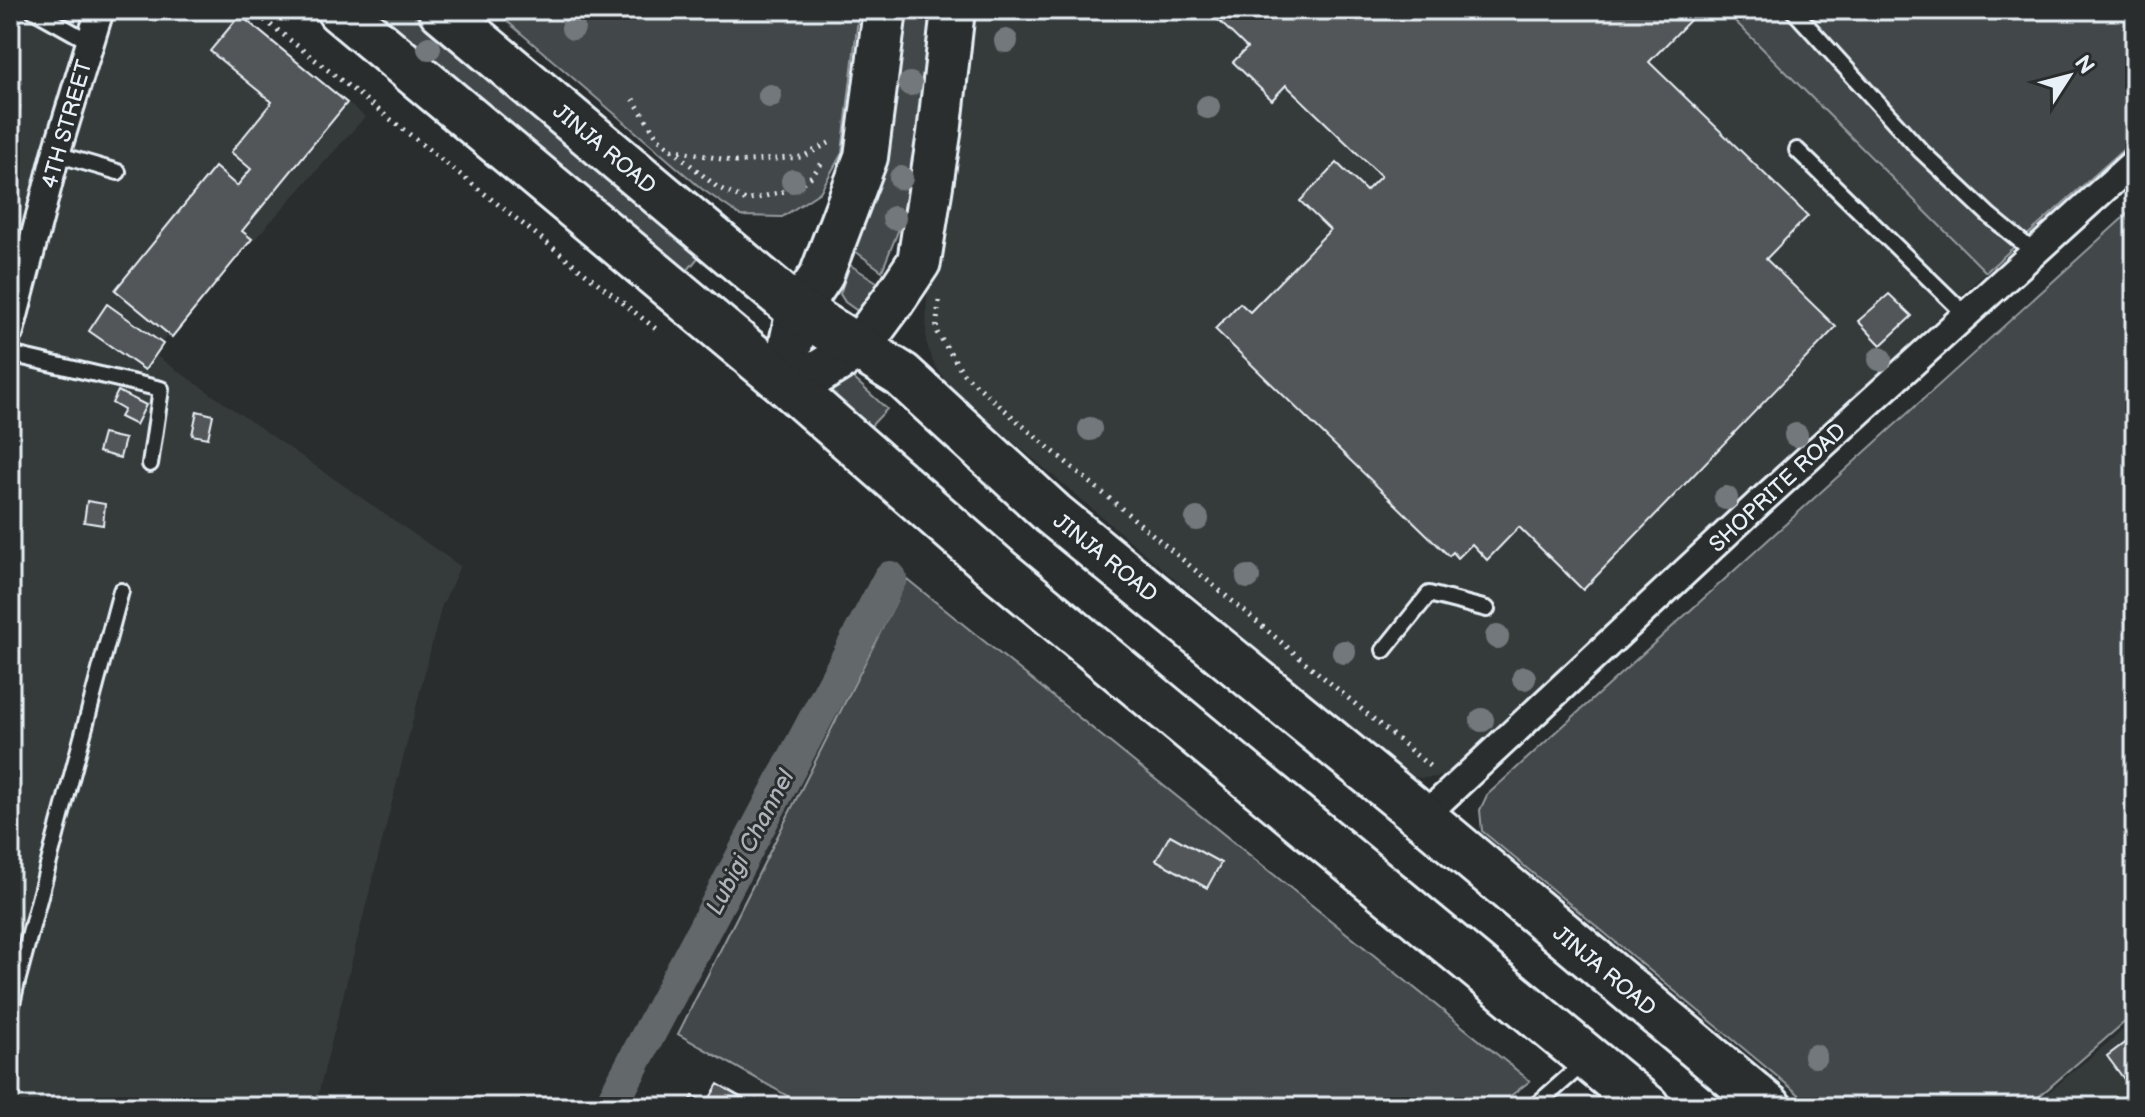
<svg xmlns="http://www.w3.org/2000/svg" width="2145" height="1117" viewBox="0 0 2145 1117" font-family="'Balsamiq Sans',sans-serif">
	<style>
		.built { fill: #363a3b }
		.green { fill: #424648; stroke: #959ca0; stroke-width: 2 }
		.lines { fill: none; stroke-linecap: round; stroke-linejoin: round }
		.canal { stroke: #63686b; stroke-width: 34 }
		.building { fill: #535759; stroke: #e8f1f8; stroke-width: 2 }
		.lane-casing { stroke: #e8f1f8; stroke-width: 20 }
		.street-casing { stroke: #e8f1f8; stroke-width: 32 }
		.primary-casing { stroke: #e8f1f8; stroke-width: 48 }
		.highway-casing { stroke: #e8f1f8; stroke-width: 50 }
		.path { stroke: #e8f1f8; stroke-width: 5; stroke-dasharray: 2 6; stroke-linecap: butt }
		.lane { stroke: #2a2d2e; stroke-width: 14 }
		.street { stroke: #2a2d2e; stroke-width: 26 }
		.primary { stroke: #2a2d2e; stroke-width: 42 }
		.highway { stroke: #2a2d2e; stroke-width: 44 }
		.tree { fill: #73787b }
		.labels { text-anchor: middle; stroke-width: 6; stroke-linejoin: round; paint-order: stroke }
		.street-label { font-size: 22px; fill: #e8f1f8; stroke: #2a2d2e }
		.water-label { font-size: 24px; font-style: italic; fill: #acb3b9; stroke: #2a2d2e }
	</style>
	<rect width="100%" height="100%" fill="#2a2d2e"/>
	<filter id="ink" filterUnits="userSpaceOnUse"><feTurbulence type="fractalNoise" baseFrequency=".0125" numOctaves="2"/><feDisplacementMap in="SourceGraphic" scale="16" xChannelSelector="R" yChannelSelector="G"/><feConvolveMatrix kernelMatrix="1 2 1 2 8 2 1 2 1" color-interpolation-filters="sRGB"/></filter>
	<g filter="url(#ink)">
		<path class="built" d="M10,10H236L365,117L152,353L460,566L441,608L315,1107H10Z
			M962,10H1724L1986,272L1457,769L1439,777L1420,778L1401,771L951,389L933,362L926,341L927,290Z
			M2135,1020V1107H2031Z"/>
		<path class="green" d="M364,10H408L624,185L702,253L682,277Z
			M494,10H859L842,153L820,192L782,217L741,216L702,189Z
			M902,10H937L934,42L902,221L882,271L855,251L872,193Z
			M1724,10H2135V139L1986,272Z
			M2135,207V1013L2027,1107H1814L1482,831L1480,810L1487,795Z
			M850,265L880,284L859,312L845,302L840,294Z
			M851,376L887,409L865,432L828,391L835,380Z
			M907,579L1530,1081L1496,1107H807L678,1034Z"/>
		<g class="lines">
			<path class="canal" d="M610,1107L890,578"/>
		</g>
		<path class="building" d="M1208,10H1700L1649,62L1808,216L1766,259L1836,327L1583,590L1519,527L1487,560L1472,544L1458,558L1453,552L1449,556L1215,329L1240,303L1250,312L1330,230L1300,201L1337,163L1366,191L1381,176L1286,85L1272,100L1233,62L1247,48Z
			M240,15L347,103L242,231L252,239L172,337L115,290L215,167L237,186L251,169L231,152L272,102L210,51Z
			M10,40L16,42L10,61Z
			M10,103L20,106L10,146Z
			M1889,294L1912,316L1881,345L1858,321Z
			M107,304L163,344L145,370L89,331Z
			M118,391L146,405L136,425L120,417L124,410L112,403Z
			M197,411L213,415L208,438L192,435Z
			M103,434L125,439L120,458L98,452Z
			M87,501L105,504L103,525L84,522Z
			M1170,835L1221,863L1207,888L1156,860Z
			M2135,1035V1094L2107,1056Z
			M718,1084L744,1099L740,1107H687L693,1096L707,1103Z
			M756,1100L768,1107H751Z"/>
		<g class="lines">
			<defs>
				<path id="lane" d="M33,10L90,42
					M1793,10L1921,151L1990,216L2034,252
					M1797,150L1966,315
					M56,154L118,172
					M10,354L161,389L150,464
					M1384,650L1429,594L1487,609
					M10,984L16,986L121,591
					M10,1013L16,986
					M1534,1107L1585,1062"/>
				<path id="street" d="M10,331L56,154L100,10
					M1423,817L1759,503L2135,161"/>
				<path id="primary" d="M783,381L798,310L821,276L866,157L885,10
					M792,389L859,347L893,301L919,262L939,134L953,10"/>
				<path id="highway" d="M339,10L783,381L1001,572L1647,1107
					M441,10L798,310L902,375L1053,514L1423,817L1769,1107"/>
			</defs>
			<use href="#lane" class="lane-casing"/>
			<use href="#street" class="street-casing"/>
			<use href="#primary" class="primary-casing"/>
			<use href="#highway" class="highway-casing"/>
			<path class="path" d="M252,10L656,329
				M633,99L658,138L717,187L746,201L793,189L812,176L822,163
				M672,149L736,162L802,157L829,143
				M939,301L936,331L964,374L1030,432L1433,769"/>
			<use href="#lane" class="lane"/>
			<use href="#street" class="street"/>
			<use href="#primary" class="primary"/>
			<use href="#highway" class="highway"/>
		</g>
		<g class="tree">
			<circle cx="573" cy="28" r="12"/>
			<circle cx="1006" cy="41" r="12"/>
			<circle cx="429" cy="48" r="12"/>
			<circle cx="910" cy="84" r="12"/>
			<circle cx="770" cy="96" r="12"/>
			<circle cx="1208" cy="107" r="12"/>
			<circle cx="901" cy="178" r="12"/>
			<circle cx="793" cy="181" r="12"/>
			<circle cx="894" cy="218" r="12"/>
			<circle cx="1880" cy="359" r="12"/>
			<circle cx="1090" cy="429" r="12"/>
			<circle cx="1796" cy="435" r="12"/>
			<circle cx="1726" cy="498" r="12"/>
			<circle cx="1197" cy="519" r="12"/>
			<circle cx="1248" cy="577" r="12"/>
			<circle cx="1497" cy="637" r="12"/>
			<circle cx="1344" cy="652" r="12"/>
			<circle cx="1524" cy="678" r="12"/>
			<circle cx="1482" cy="720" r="12"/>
			<circle cx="1815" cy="1056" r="12"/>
		</g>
	</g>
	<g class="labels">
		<g class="street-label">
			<text transform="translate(66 124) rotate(-74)" y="8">4TH STREET</text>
			<text transform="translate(605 148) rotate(40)" y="8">JINJA ROAD</text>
			<text transform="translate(1777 487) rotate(-43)" y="8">SHOPRITE ROAD</text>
			<text transform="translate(1106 557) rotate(39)" y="8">JINJA ROAD</text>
			<text transform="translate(1605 970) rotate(40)" y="8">JINJA ROAD</text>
		</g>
		<g class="water-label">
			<text transform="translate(750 842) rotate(-62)" y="8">Lubigi Channel</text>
		</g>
	</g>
	<rect width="2145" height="1117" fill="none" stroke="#2a2d2e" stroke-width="40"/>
	<rect x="20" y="20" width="2105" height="1077" fill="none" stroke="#e8f1f8" stroke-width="3" filter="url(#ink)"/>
	<g transform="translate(2069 76) rotate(54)" stroke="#2a2d2e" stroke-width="6" paint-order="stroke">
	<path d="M0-6L14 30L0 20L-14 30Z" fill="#e8f1f8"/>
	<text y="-12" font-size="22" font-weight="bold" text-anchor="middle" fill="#e8f1f8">N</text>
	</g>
</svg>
